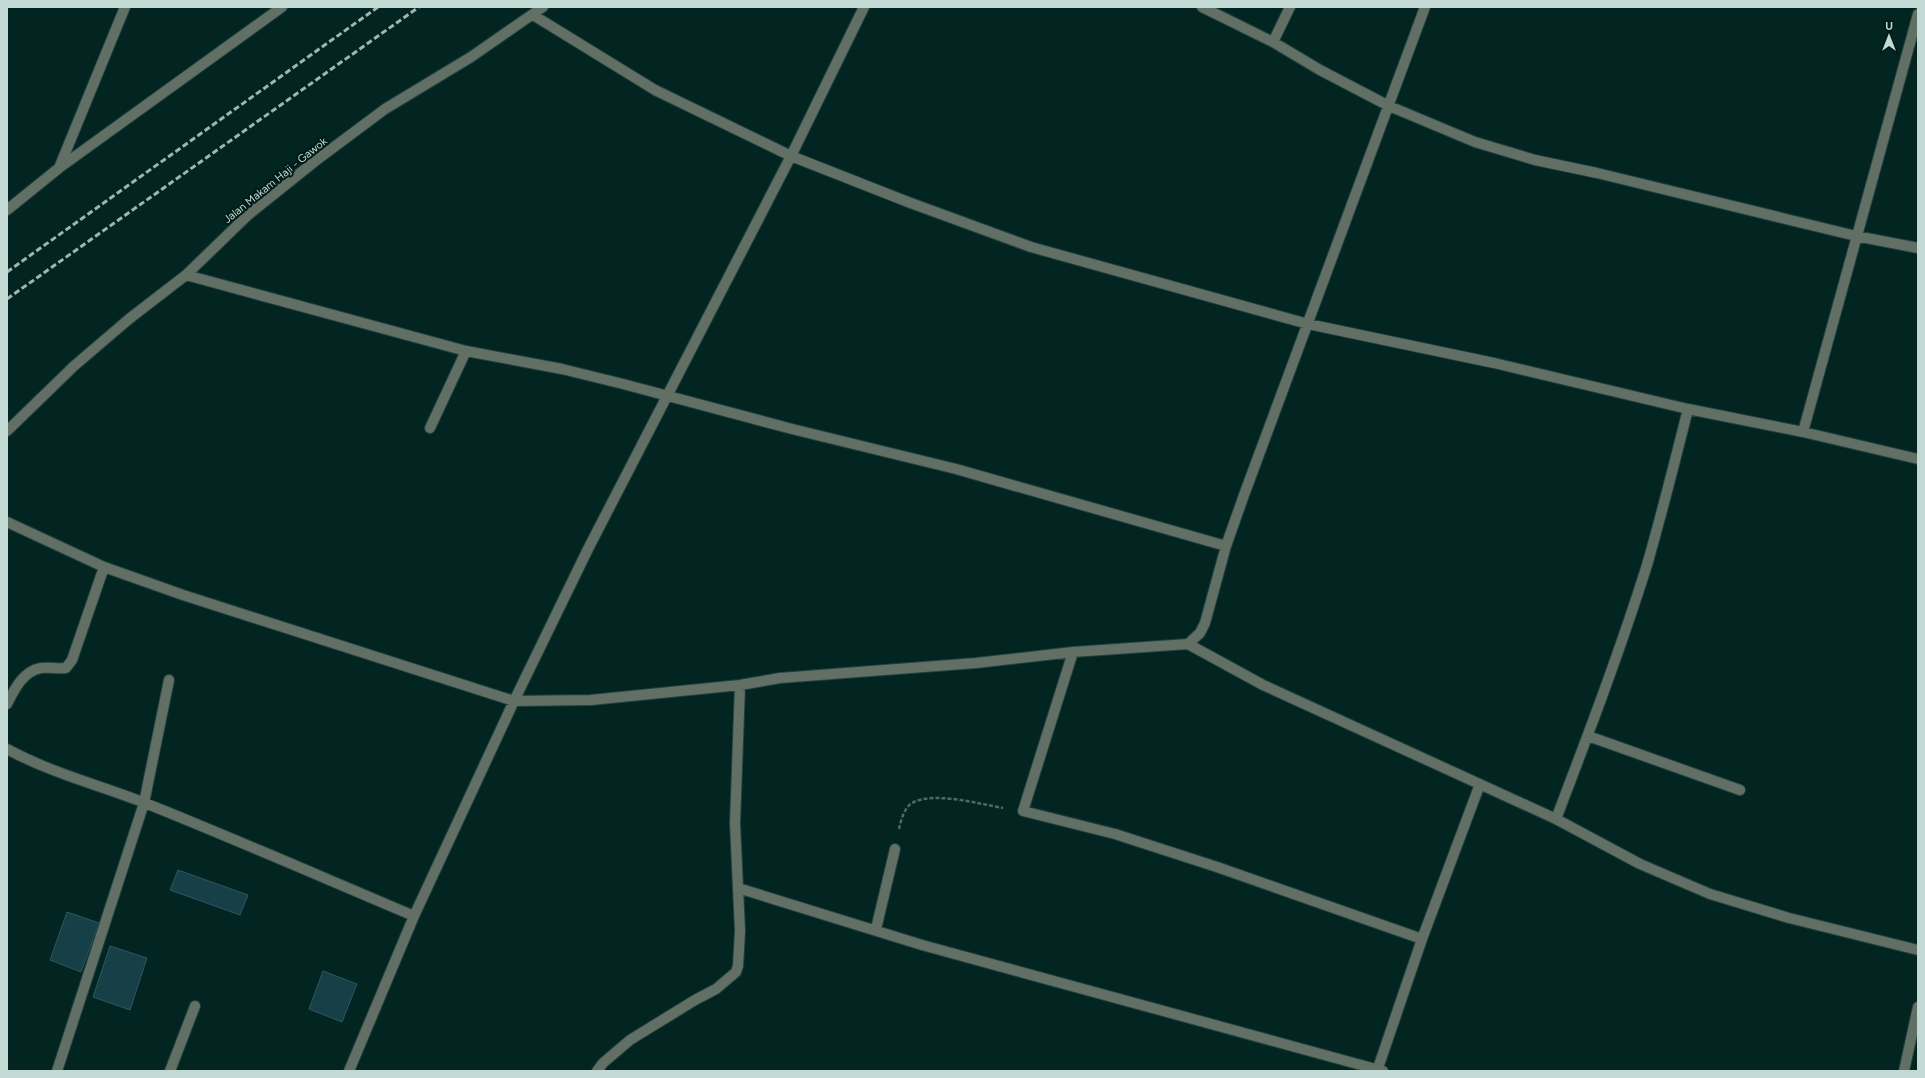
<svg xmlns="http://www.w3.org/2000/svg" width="1925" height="1078" viewBox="0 0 1925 1078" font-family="Figtree,sans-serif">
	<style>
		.building { fill: #163f47; stroke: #2d5760 }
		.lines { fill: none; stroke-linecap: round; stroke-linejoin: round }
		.minor-casing { stroke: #22423e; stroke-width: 12 }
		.path { stroke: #4c6a66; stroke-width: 2.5; stroke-dasharray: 4 2; stroke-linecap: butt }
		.minor { stroke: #626f65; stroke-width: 10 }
		.rail { stroke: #9db6b2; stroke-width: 3; stroke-dasharray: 6 3; stroke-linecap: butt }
		.labels { text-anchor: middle; stroke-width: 4; stroke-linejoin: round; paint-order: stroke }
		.street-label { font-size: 11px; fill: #c2d9d4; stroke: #001b17 }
	</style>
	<rect width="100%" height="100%" fill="#032521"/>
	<path class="building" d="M178,870L248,895L240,915L170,890Z
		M67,912L99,923L81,972L50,960Z
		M110,946L147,958L130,1010L93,997Z
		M323,971L357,984L342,1022L309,1009Z"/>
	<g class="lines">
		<defs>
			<path id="minor" d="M1202,7L1273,42L1320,70L1389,106L1475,142L1535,160L1597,173L1856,236L1918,248
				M533,15L655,90L791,156L908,202L1031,247L1308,324L1494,363L1688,409L1803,432L1918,459
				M1273,42L1290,7
				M59,168L125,7
				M7,210L59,168L282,7
				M186,275L466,351L562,369L623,384L792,429L956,469L1226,546
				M430,428L466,351
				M7,431L74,366L129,319L186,275L248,215L314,162L385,109L471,57L543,7
				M1803,432L1918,14
				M7,522L104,567L183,595L514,701L591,700L740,685L780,678L976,663L1073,652L1188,644L1263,685L1556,819L1640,864L1710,894L1789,918L1918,950
				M1188,644L1200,633L1205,623L1226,546L1244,495L1425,7
				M1073,652L1023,811L1115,834L1217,867L1422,939L1480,784
				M7,704C14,690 23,671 41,668C50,667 58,669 66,668L72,660L104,567
				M1588,736L1740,790
				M7,749C51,773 99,785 145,803C235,839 324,878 414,916
				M1556,819C1588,735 1620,651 1647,565C1662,513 1675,461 1688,409
				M738,888L922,945L1383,1071
				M876,929L895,849
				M57,1071L144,803L169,680
				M170,1071L195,1006
				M349,1071L414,916L514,701L588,549L791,156L864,7
				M597,1071L603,1063L630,1040L695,1000L716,989L736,972L738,966L740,931L735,823L740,685
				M1377,1071L1422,939
				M1904,1071L1918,1007"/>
		</defs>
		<use href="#minor" class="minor-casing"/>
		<path class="path" d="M899,829C901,820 904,808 912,803C933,791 980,804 1003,808"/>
		<use href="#minor" class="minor"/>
		<path class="rail" d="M7,272L378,7
			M7,299L419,7"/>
	</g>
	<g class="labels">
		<g class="street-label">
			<text transform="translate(275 180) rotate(-39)" y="4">Jalan Makam Haji - Gawok</text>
		</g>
	</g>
	<rect width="1925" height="1078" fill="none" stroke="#c2d9d4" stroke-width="16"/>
	<g transform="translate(1889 36)" stroke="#001b17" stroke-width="3" paint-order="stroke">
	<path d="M0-3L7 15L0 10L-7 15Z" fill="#c2d9d4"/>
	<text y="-6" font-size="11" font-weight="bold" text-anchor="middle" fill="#c2d9d4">U</text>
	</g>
</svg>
